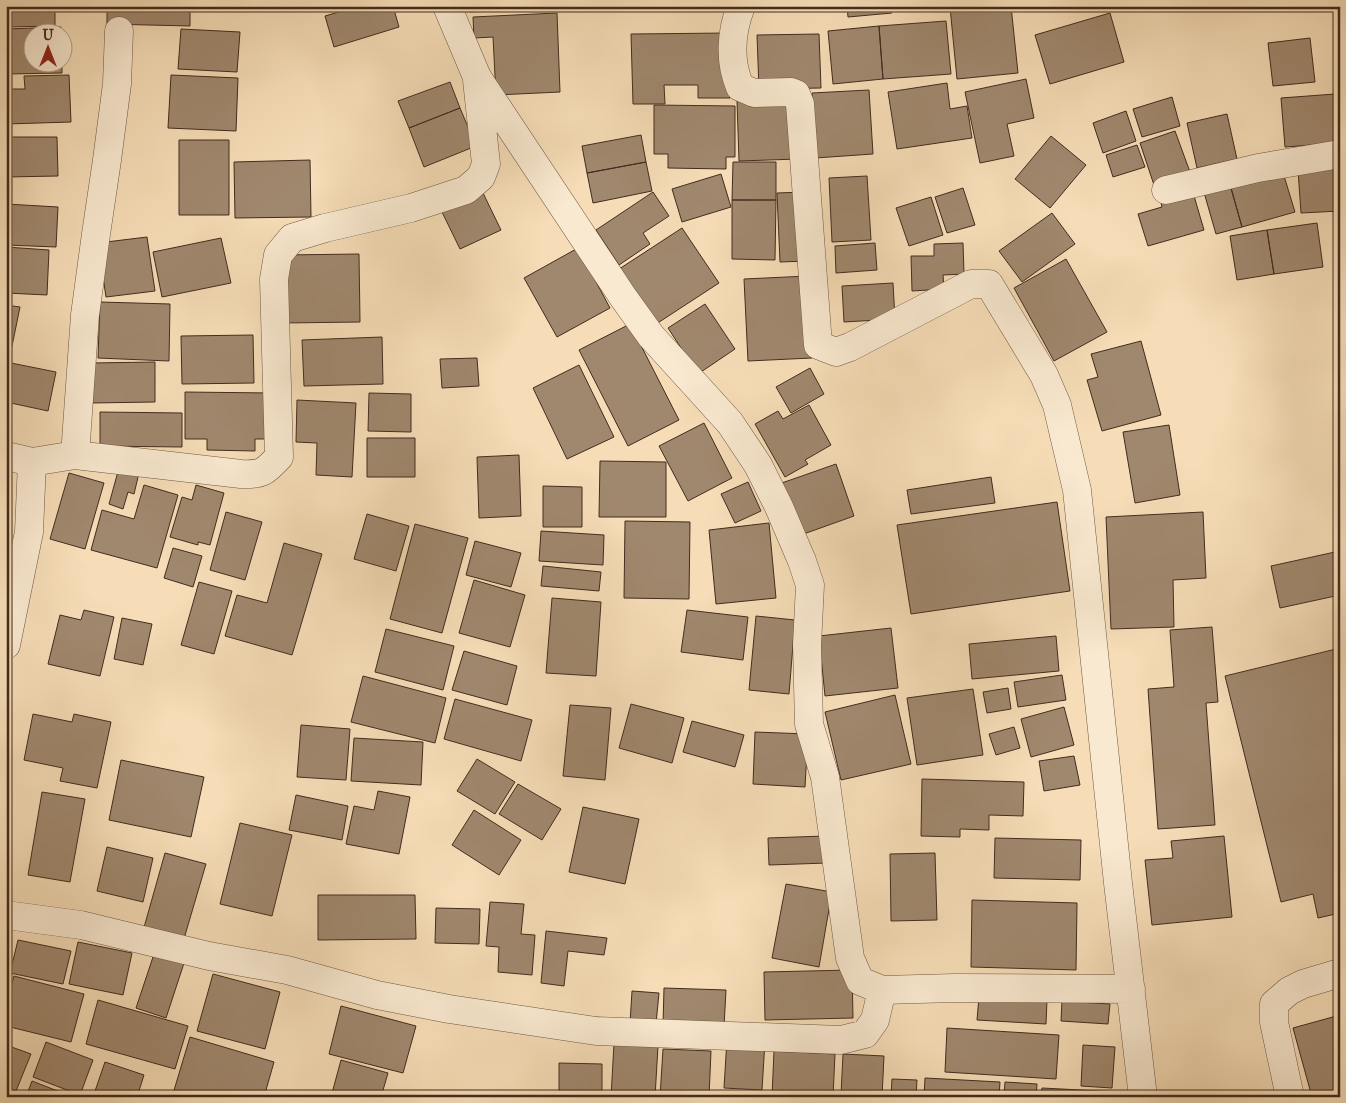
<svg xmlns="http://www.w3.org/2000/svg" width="1346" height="1103" viewBox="0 0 1346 1103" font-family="'IM FELL Great Primer',serif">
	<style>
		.building { fill: #a0886e; stroke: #422c1e }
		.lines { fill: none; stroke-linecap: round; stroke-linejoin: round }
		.minor-casing { stroke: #6f5844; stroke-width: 29 }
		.minor { stroke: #f9e9d0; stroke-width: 28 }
	</style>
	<rect width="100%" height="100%" fill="#f6ddb7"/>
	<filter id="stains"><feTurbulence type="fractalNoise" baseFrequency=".004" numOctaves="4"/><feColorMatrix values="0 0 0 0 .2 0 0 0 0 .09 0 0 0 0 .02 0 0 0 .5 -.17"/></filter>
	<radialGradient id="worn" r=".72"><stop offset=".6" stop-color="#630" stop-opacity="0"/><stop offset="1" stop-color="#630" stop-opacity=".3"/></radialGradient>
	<path class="building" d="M6,6H55V26L6,27Z
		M107,6H190V26L107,24Z
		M359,6H393L399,27L334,47L325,16Z
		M470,6H586L470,12Z
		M847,6H891L892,13L848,17Z
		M1011,6L1018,73L957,79L950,7Z
		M557,13L560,92L496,95L493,37L474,38L473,17Z
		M1110,13L1124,62L1050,84L1035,35Z
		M946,21L951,74L883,79L879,26Z
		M879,26L883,79L833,84L828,31Z
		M61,27V32H32V62H62V73L6,74V29Z
		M181,29L240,32L237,72L178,69Z
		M728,33L730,98H698V85H664L665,104H633L631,34Z
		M819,34L821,88L759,89L757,35Z
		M1310,38L1315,82L1273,86L1268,43Z
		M69,75L71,122L6,124V89H25L24,76Z
		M171,75L238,78L236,131L168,128Z
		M1026,79L1034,118L1007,124L1014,156L980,163L965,92Z
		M450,82L460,108L409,128L398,101Z
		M947,83L950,109L967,106L972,138L897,149L888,92Z
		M869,90L873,154L815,158L812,93Z
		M1335,94L1338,143L1285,147L1281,98Z
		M1172,97L1180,126L1142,137L1133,109Z
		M796,99L798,159L739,161L737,101Z
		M654,105L735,106V157H726V169L668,168V154H654Z
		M460,108L476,146L424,167L409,128Z
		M1126,111L1136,141L1103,153L1093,123Z
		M1227,114L1237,159L1197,168L1187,123Z
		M1175,131L1190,172L1154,185L1140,143Z
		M641,135L646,162L587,173L582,146Z
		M1051,136L1086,165L1050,208L1015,179Z
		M6,137H57L58,176L6,177Z
		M179,140H229V215H179Z
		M1137,145L1145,167L1113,177L1106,155Z
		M310,160L311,217L235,218L234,162Z
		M646,162L652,191L593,203L587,173Z
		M733,162H776V200H732Z
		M1281,166L1295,212L1242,227L1229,181Z
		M1340,167V211L1301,213L1298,170Z
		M721,174L731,207L682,222L672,189Z
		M867,176L871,240L832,242L829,178Z
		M1229,181L1242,227L1216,234L1203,189Z
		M963,188L975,225L947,233L935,197Z
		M1192,189L1204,230L1148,246L1138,214L1162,207L1160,198Z
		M653,192L669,216L643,233L650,244L619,265L596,230Z
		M804,192L807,261L780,262L777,193Z
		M483,193L501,230L460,249L442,212Z
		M931,197L943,235L909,246L896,208Z
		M732,200H776L775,260L732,259Z
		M6,204L58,207L56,247L6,245Z
		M1052,213L1075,244L1022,282L999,251Z
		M1317,223L1323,267L1274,274L1267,230Z
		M682,228L719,283L650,328L613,273Z
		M1267,230L1274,274L1237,280L1230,236Z
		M147,237L155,291L106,297L98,243Z
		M221,238L231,283L162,297L153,252Z
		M875,243L877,270L836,273L835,246Z
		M963,243L964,274L943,275L944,289L912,291L911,256H934V244Z
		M6,247L49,250L47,295L6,293Z
		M578,248L610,308L557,337L524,278Z
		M359,254L360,322L283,323L282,255Z
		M1066,259L1107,332L1054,361L1014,288Z
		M808,276L812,358L748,361L744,279Z
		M893,283L895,319L844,322L842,286Z
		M100,302L170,304L169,361L98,358Z
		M705,304L735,349L698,374L668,328Z
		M6,305L20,307L11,351L6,350Z
		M630,324L679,420L628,446L579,350Z
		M253,335L254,383L182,384L181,336Z
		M382,337L383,384L304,386L302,340Z
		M1141,341L1161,415L1102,431L1087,380L1098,377L1091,354Z
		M477,358L479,386L442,388L440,359Z
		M6,362L56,372L48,411L6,402Z
		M155,362V402L91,403L90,363Z
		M579,365L614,437L567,459L533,388Z
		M810,368L824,394L791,413L776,387Z
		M185,392L271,393V439H255V451L207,450V439H185Z
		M369,393L411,394V432L368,431Z
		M297,400L356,403L352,477L316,475L317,443L296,442Z
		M809,405L831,445L805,460L808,464L785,477L755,424L778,411L783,419Z
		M100,412L182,413V447L100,446Z
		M704,423L732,478L688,501L659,446Z
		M1169,425L1180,495L1135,503L1123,432Z
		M367,438H415V477H367Z
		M519,455L521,516L479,518L477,457Z
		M600,461L666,462V517H599Z
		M836,464L854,516L798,536L779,484Z
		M119,468L139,473L134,494L128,492L123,509L109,504Z
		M69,473L104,483L85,549L50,539Z
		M991,477L995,503L911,514L907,490Z
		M748,482L761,511L735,523L721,494Z
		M144,485L178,495L157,568L91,550L102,510L134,519Z
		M196,485L224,493L210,545L198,542V545L170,537L182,497L192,500Z
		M543,486L582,487V527H543Z
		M1057,502L1070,591L911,614L897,525Z
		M226,512L262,522L245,580L210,570Z
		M1203,512L1206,578L1173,580L1174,627L1111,629L1106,517Z
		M367,514L409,526L396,571L354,559Z
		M625,521L690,522L689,599L624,598Z
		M769,523L776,598L716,604L709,530Z
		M415,524L468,538L442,633L390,619Z
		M541,531L604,535L603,565L539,561Z
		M475,541L521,553L511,587L466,575Z
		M284,543L322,554L292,655L225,636L237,595L267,603Z
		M173,548L202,556L193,587L164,578Z
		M1335,552L1340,573V595L1280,608L1271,566Z
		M543,566L601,572L599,591L541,586Z
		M474,580L525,595L510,647L459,633Z
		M199,582L232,591L214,654L181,645Z
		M552,598L601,602L596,676L546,673Z
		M84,610L114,617L100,676L48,664L60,615L81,620Z
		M687,610L748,617L743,660L681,652Z
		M756,616L795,620L789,694L749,690Z
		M122,618L152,624L143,665L114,659Z
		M1212,627L1218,702L1206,703L1215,825L1158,829L1148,689L1174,687L1170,630Z
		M891,628L898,688L825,696L819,636Z
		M386,629L454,646L443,690L375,672Z
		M1056,636L1059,671L972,679L969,644Z
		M1336,649L1340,664V913L1318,918L1313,894L1281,902L1225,676Z
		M464,651L517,666L507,705L452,690Z
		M1062,675L1066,700L1018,707L1014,682Z
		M363,676L446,698L435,743L351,722Z
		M1008,688L1011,709L987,713L983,692Z
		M973,689L983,755L917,765L907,698Z
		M895,695L911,764L841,780L825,712Z
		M455,699L532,720L521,761L444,739Z
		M631,704L684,718L672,763L619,748Z
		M570,705L611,708L605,780L563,776Z
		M1064,707L1074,745L1031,757L1021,719Z
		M33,714L72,722L74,714L111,722L97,788L60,781L63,768L24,760Z
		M692,721L744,735L735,767L683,752Z
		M301,725L350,729L346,780L297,777Z
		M1014,727L1020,748L996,755L989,734Z
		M755,732L808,734L805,787L753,784Z
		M354,738L423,742L421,785L351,781Z
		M1074,756L1080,785L1044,791L1039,761Z
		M477,759L515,782L495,814L457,791Z
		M121,760L204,777L191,837L109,820Z
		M922,779L1024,782L1023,816L989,815V830L960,829V837L921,836Z
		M518,784L561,809L542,840L499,814Z
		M378,791L410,797L399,854L346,844L354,806L374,810Z
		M42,792L85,799L70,882L28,875Z
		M296,795L348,806L342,840L289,830Z
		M583,807L639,819L625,884L569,872Z
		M474,810L521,840L499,875L452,845Z
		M240,823L292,835L272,916L220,904Z
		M825,836L827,863L769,865L768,838Z
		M1224,836L1232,917L1152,925L1145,860L1173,858L1171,841Z
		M995,838L1081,840L1080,880L994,878Z
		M107,847L153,858L143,902L97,891Z
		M165,853L206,864L183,942L143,931Z
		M935,853L937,920L891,921L890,854Z
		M786,884L832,892L819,967L772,958Z
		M318,895H415L416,939L318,940Z
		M972,900L1077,903L1076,970L971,967Z
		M490,902L524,904L521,934L535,935L532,975L498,972L499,947L486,946Z
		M436,908L480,909L479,944L435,943Z
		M546,931L607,938L604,955L568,951L564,986L541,983Z
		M18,940L71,951L63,984L10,973Z
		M78,942L132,953L123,995L69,984Z
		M156,948L186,957L166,1018L136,1008Z
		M852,970L853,1018L765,1020L764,972Z
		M213,974L280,992L265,1049L197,1031Z
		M14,976L84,994L71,1042L6,1026V1006Z
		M664,988L726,990L724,1027L663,1025Z
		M632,991L659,993L656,1024L630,1023Z
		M979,997L1047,1000L1046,1024L977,1020Z
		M98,1000L188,1026L175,1069L86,1044Z
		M1062,1001L1110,1004L1108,1024L1061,1021Z
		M341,1006L416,1026L403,1073L329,1054Z
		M1340,1015V1097H1312L1293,1028Z
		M947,1028L1059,1035L1056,1079L945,1072Z
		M190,1037L274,1062L264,1097H172Z
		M727,1039L765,1041L762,1090L724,1088Z
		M46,1042L93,1060L80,1095L33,1077Z
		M614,1044L658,1046L655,1097H611Z
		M6,1045L31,1054L16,1091L6,1088Z
		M1083,1045L1115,1047L1112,1088L1081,1086Z
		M663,1049L711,1051L709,1097H660Z
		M774,1051L835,1054L833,1097H772Z
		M843,1054L884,1056L882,1097L841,1095Z
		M341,1060L388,1073L381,1097H331Z
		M105,1062L144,1075L137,1097H102L94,1094Z
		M559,1063L602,1064V1097H559Z
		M925,1078L1000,1082L999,1097H924Z
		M892,1079L917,1080L916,1097H891Z
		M32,1081L73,1097H26Z
		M1005,1082L1037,1084L1036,1097H1004Z
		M1042,1088L1120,1092V1097H1041Z"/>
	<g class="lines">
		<defs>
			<path id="minor" d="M447,6L477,77L623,297L651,336L730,423L758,465L779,507L802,561L810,585L807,645L809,724L825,777L850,958L860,981L882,990L955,988L1131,989
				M741,6C731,32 729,61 740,87L754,93L791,92L796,94L800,104L818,345L836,352L850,347L971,284H989L1044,375L1057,405L1077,490L1118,883L1143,1097
				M1166,190L1258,168L1340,154
				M75,455L85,315L96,234L107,160L117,84L119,31
				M6,456L32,462L29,532L6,645
				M32,462L75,455L241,474C262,475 265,472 279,457L274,279L278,255L292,238L325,228L411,208L466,190L481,177L486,164L477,80
				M6,915L81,925L209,956L287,970L377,995L449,1009L596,1031L841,1040L865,1034L875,1020L882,990
				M1290,1097L1274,1022V1004L1289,991L1303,984L1340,973"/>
		</defs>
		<use href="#minor" class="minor-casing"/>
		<use href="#minor" class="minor"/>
	</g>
	<rect width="1346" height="1103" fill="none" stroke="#f6ddb7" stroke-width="25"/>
	<rect x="8" y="8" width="1331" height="1088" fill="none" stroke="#422c1e" stroke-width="2.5"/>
	<rect x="12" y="12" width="1321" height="1078" fill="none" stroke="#422c1e"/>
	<g transform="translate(48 48)"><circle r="24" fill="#f9e9d0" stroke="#b09d89"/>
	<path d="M0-4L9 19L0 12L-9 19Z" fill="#8f2418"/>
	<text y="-8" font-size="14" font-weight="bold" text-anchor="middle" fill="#422c1e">U</text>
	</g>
	<rect width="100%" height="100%" filter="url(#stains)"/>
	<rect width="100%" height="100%" fill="url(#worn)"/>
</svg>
